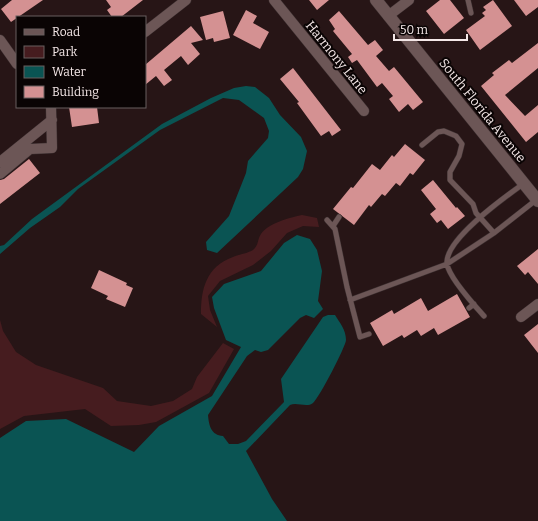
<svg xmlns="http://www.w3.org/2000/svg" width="538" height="521" viewBox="0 0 538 521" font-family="Bitter,serif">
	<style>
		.green { fill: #461c1f }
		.water { fill: #0a5453 }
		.building { fill: #d49192 }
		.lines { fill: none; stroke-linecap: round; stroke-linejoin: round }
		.service-casing { stroke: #3d3031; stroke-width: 6 }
		.minor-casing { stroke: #3d3031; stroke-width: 11 }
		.tertiary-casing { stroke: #3d3031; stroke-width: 13 }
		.service { stroke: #6c5656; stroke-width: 5 }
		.minor { stroke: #6c5656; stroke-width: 10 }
		.tertiary { stroke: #6c5656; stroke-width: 12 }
		.labels { text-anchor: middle; stroke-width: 4; stroke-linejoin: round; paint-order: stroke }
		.street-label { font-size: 13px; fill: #f5e8e8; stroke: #0a0404 }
	</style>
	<rect width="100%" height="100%" fill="#271516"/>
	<path class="green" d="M302,215L317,218L319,227L303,226L287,233L271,251L253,265L220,281L208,296L210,310L217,327L201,314C201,289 206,267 233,257C240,254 246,254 253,250C259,245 257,240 261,234C267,224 291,217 302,215Z
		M0,320L3,331L16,352L36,365L103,388L117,401L151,406L173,401L192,389L197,377L223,343L234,349L209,393L156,422L139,425L111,426L85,409L24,416L0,429Z"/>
	<path class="water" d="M246,86L255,87L269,98L280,115L301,137L307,151L303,169L298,177L217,253L207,250L206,242L229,216L246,173L248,161L268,138L269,131L264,118L239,100L223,98L160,130L78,189L60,207L30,228L0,254V246L4,245L32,219L162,124L211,98L234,88Z
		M297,235L310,239L317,250L322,271L318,301L323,309L314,318L306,315L300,318L268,350L261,352L255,350L247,356L208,415C209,426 211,435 223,436L229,444H238L246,441L284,402L281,379L323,317L328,315H335C340,323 346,330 346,340C346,346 319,398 313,403C307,408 297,402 290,405L246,451L272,499L287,521H0V438L26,421L66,419L134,452L159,426L212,396L241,347L226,340L214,308L212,297L224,284L261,271L284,243Z"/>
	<path class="building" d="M12,0H43L11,22L1,9Z
		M106,0H143L121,17H112L107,10L111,7Z
		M309,0H329L317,10Z
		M440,0H450L464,18L444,34L426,11Z
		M493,0L512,26L480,50L466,30L485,16L482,13L486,10L483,7Z
		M514,0H538V7L526,16Z
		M246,10L257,16L253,23L269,32L260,49L233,35Z
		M223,11L230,38L214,42L213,38L206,40L200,17Z
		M339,11L368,45L375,40L383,50L376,56L389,71L394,67L423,102L413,110L408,104L399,112L389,99L393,96L382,83L377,87L357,60L352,63L348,57L352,54L333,31L335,29L329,20Z
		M191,26L203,40L191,43L200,54L188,65L181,56L164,70L172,80L164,86L156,76L145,85V65Z
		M538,43V68L505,95L525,116L538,105V132L526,142L481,86L494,75L492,73L509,60L512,63Z
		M293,68L341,130L332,136L329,131L321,136L297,103L299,102L280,79Z
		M69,107H97L99,123L72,127Z
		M405,144L425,160L413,175L410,173L400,186L396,183L385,196L382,194L371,207L369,205L354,225L333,209L351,187L353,188L372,164L380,170L392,155L394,157Z
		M29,159L40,173L0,204V180L4,179Z
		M433,180L456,208L457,207L465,216L448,229L441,220L437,223L430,214L436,209L421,190Z
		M538,249V284L528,272L525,275L517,266Z
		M99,270L127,283L126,285L133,288L125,307L106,299L108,296L91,288Z
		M457,294L470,317L438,335L434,328L421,336L417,330L404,338L402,335L383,346L370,323L392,310L394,314L421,298L428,311Z
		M538,324V353L524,335Z"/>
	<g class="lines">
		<defs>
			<path id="service" d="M468,0L471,13
				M422,145L438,132L444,131L456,136L462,144L459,156L450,172V180L473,204L476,213L494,233
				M327,220L335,229L347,287L360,337L369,334
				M333,226L339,217
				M350,300L447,264L494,233L536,200
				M469,308L474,304
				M484,316C474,305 449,277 447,264C444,240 505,197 523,184"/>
			<path id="minor" d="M274,0L364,111
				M388,16L409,0
				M145,32L186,0
				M0,40L17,64
				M0,162L52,120
				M0,174L30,149L52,148L51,107
				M521,317L538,304"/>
			<path id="tertiary" d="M376,0L538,201"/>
		</defs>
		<use href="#service" class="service-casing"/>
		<use href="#minor" class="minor-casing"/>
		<use href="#tertiary" class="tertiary-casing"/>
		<use href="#service" class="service"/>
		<use href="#minor" class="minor"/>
		<use href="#tertiary" class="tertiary"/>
	</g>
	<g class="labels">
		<g class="street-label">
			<text transform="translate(337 57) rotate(51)" y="5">Harmony Lane</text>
			<text transform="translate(483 110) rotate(51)" y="5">South Florida Avenue</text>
		</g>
	</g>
	<rect x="16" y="16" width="130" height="92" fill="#0a0404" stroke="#685f5f"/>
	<rect x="24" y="29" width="20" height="6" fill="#6c5656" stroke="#685f5f"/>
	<text x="52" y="36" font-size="12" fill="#f5e8e8">Road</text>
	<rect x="24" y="46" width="20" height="12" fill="#461c1f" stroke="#685f5f"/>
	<text x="52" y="56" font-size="12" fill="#f5e8e8">Park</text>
	<rect x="24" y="66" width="20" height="12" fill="#0a5453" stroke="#685f5f"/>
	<text x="52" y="76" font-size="12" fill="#f5e8e8">Water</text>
	<rect x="24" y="86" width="20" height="12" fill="#d49192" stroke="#685f5f"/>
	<text x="52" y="96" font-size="12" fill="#f5e8e8">Building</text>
	<path d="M394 34v6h73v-6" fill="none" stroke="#f5e8e8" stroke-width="2"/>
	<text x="400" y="34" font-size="12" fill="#f5e8e8" stroke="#0a0404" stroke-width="3" paint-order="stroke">50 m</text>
</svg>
